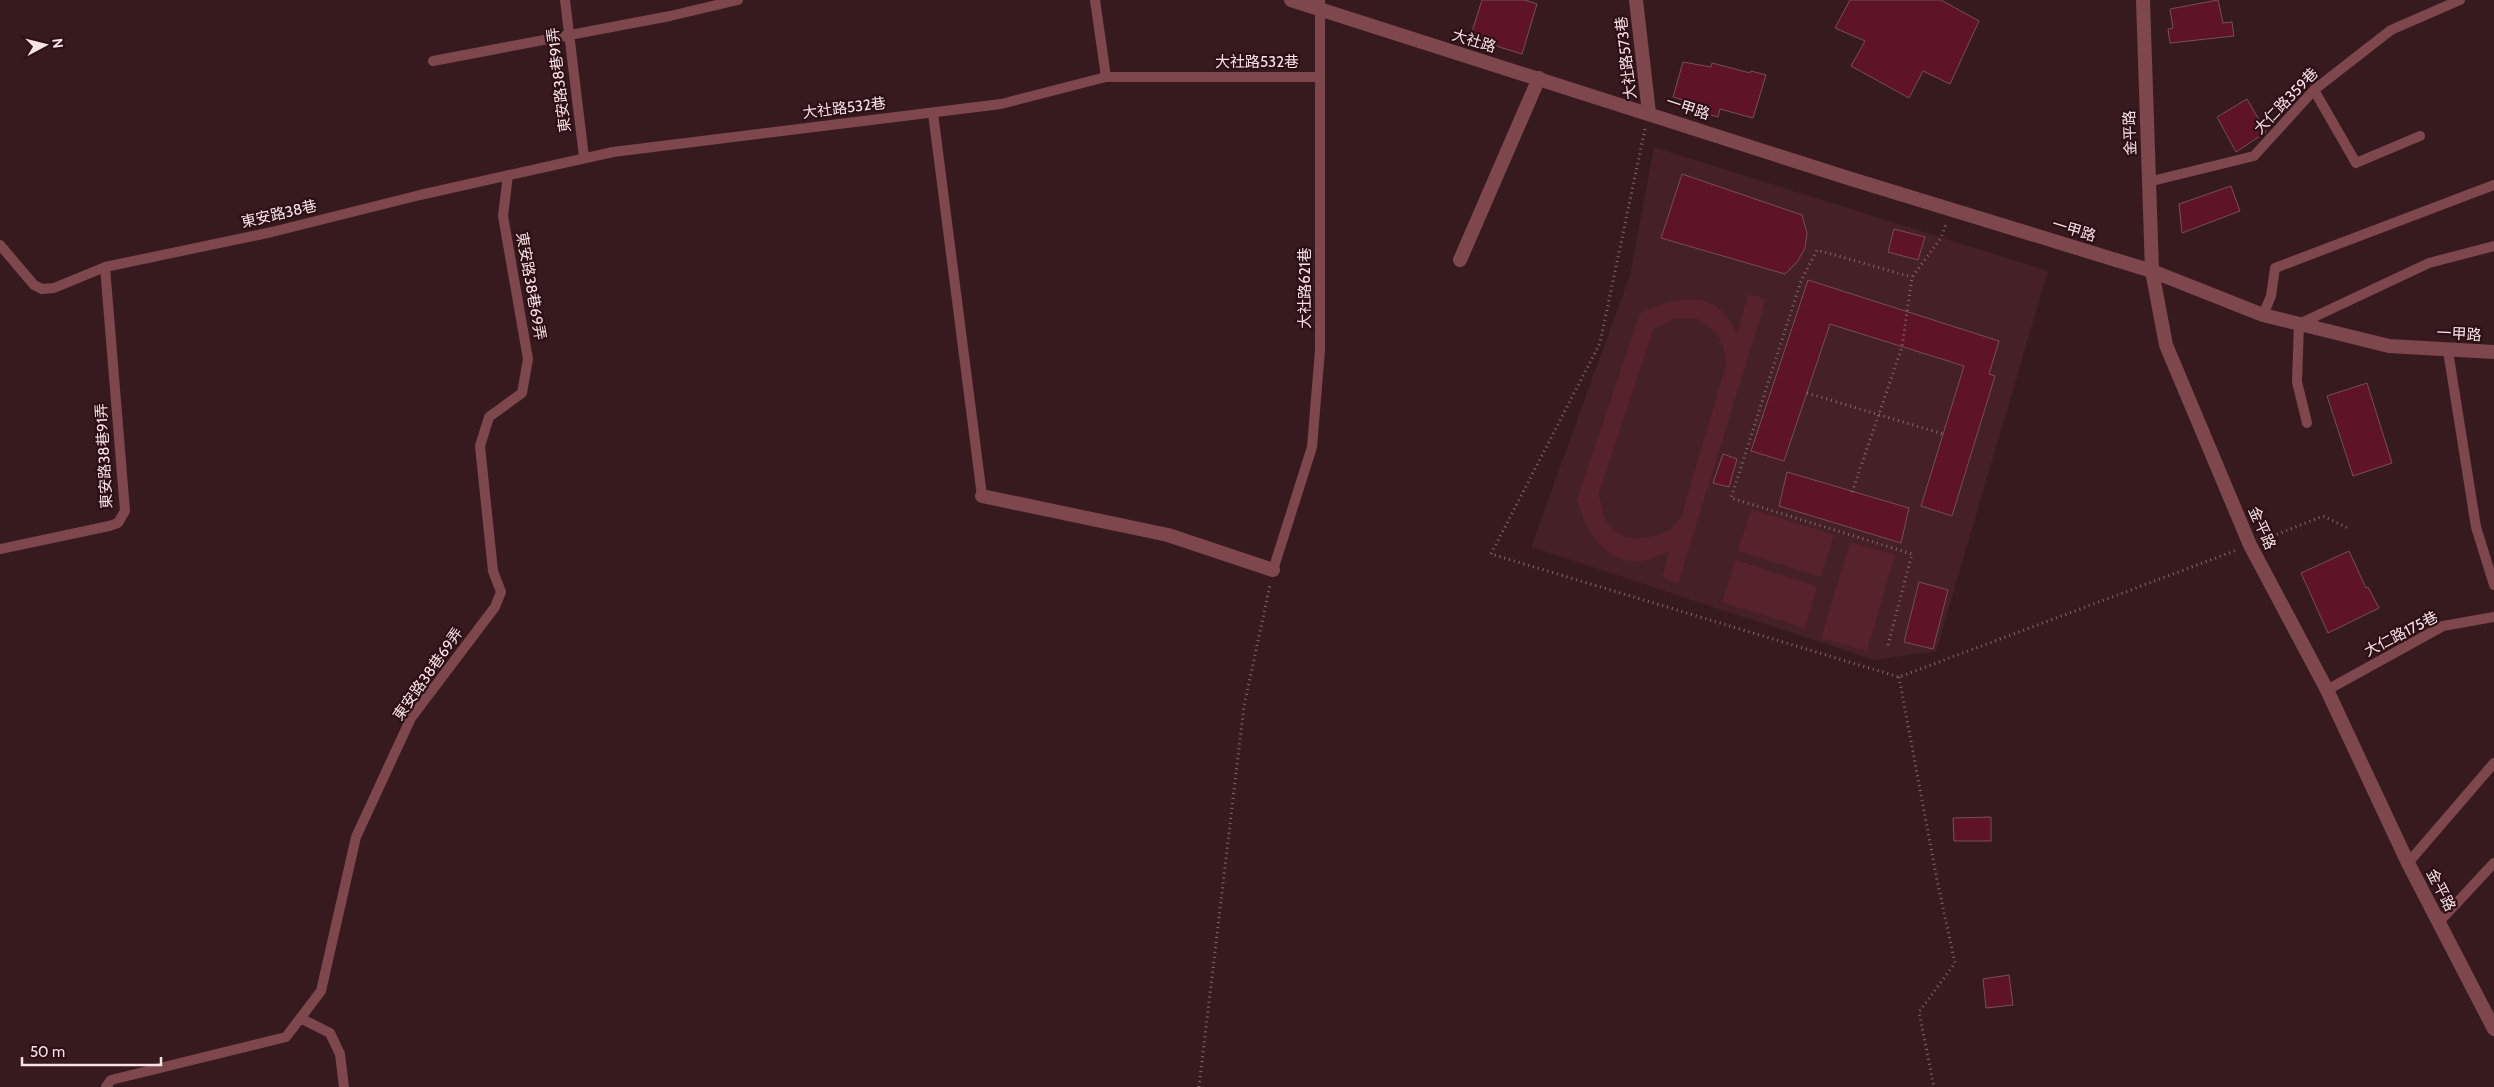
<svg xmlns="http://www.w3.org/2000/svg" width="2494" height="1087" viewBox="0 0 2494 1087" font-family="Cabin,'Noto Sans TC',sans-serif">
	<style>
		.built { fill: #452026 }
		.green { fill: #56222c; fill-rule: evenodd }
		.building { fill: #5f1326; stroke: #745155 }
		.lines { fill: none; stroke-linecap: round; stroke-linejoin: round }
		.path { stroke: #846a6d; stroke-width: 3; stroke-dasharray: 1 4; stroke-linecap: butt }
		.service { stroke: #7e474e; stroke-width: 10 }
		.minor { stroke: #7e474e; stroke-width: 14 }
		.tertiary { stroke: #7e474e; stroke-width: 14 }
		.labels { text-anchor: middle; stroke-width: 4.5; stroke-linejoin: round; paint-order: stroke }
		.street-label { font-size: 15px; fill: #f7e2e4; stroke: #2c1015 }
	</style>
	<rect width="100%" height="100%" fill="#371a1e"/>
	<path class="built" d="M1654,147L2048,271L1936,651L1874,660L1531,547L1630,275Z"/>
	<path class="green" d="M1748,294L1766,299L1678,584L1662,578L1669,552C1660,555 1651,559 1642,561C1606,566 1584,529 1577,499L1640,313C1678,295 1717,288 1737,334ZM1695,318C1717,329 1721,338 1727,361L1681,517C1677,522 1673,529 1667,531C1652,539 1625,543 1612,529C1603,519 1601,506 1599,493L1653,330L1672,319Z
		M1751,509L1834,535L1821,577L1738,551Z
		M1850,542L1895,555L1867,651L1821,638Z
		M1735,560L1817,586L1805,628L1722,602Z"/>
	<path class="building" d="M1482,0H1525L1537,4L1522,54L1470,38Z
		M1850,0H1941L1979,21L1950,84L1923,71L1909,98L1851,66L1865,41L1835,28Z
		M2218,0L2223,23L2232,22L2234,36L2170,43L2168,29L2173,28L2170,9Z
		M1683,62L1711,67L1712,63L1750,73L1751,71L1766,75L1753,118L1720,109L1718,117L1686,108L1687,101L1673,97Z
		M2247,99L2266,132L2236,152L2217,117Z
		M1682,174L1802,215L1807,233L1805,248L1797,262L1785,274L1661,238Z
		M2231,186L2240,211L2182,233L2179,204Z
		M1894,229L1925,237L1918,260L1888,252Z
		M1808,280L1999,341L1989,374L1995,376L1952,516L1921,506L1964,366L1830,324L1784,461L1751,451Z
		M2367,383L2392,463L2353,476L2327,396Z
		M1723,454L1737,459L1729,487L1713,483Z
		M1787,472L1909,508L1901,543L1779,506Z
		M2349,551L2366,588L2368,587L2379,608L2328,633L2301,573Z
		M1919,582L1948,590L1933,649L1904,642Z
		M1991,817V841H1954L1953,818Z
		M2009,975L2013,1005L1986,1008L1983,979Z"/>
	<g class="lines">
		<path class="path" d="M1645,129L1600,343L1491,554L1899,677L2237,550
			M1807,393L1943,434
			M1852,492L1902,347L1912,277L1941,238L1946,224
			M2263,540L2323,516L2348,528
			M1888,645L1912,554L1731,498L1801,281L1817,250L1912,277
			M1899,677L1937,880L1955,963L1919,1012L1934,1087
			M1199,1087L1244,706L1270,585"/>
		<path class="service" d="M565,0L584,157
			M1095,0L1106,77
			M433,61L670,16L738,0
			M2314,90L2356,163L2420,136
			M933,113L982,496
			M2148,182L2254,156L2314,90L2391,30L2460,0
			M0,245L34,285L42,289L54,288L105,267L272,232L420,195L613,152L1001,104L1106,77H1319
			M2263,315L2271,296L2275,268L2494,185
			M2448,351L2476,527L2494,585
			M2307,423L2297,382L2299,324L2429,263L2494,246
			M0,549L109,526L118,523L125,511L105,267
			M1273,570L1312,447L1320,350V0
			M2327,690L2443,626L2494,617
			M2408,863L2494,763
			M2439,922L2494,863
			M300,1018L330,1033L340,1054L344,1087
			M106,1087L111,1080L286,1037L321,991L356,837L411,718L495,607L501,592L493,571L480,446L489,417L522,393L528,359L503,216L508,175"/>
		<path class="minor" d="M1636,0L1649,113
			M1460,260L1539,78
			M982,496L1168,535L1273,570"/>
		<path class="tertiary" d="M1291,0L1848,178L2152,271L2263,315L2389,346L2494,352
			M2143,0L2152,271L2166,345L2250,545L2327,690L2408,863L2494,1029"/>
	</g>
	<g class="labels">
		<g class="street-label">
			<text transform="translate(1474 41) rotate(17)" y="5">大社路</text>
			<text transform="translate(1626 58) rotate(-97)" y="5">大社路573巷</text>
			<text x="1257" y="67">大社路532巷</text>
			<text transform="translate(559 80) rotate(-97)" y="5">東安路38巷91弄</text>
			<text transform="translate(2286 101) rotate(-46)" y="5">大仁路359巷</text>
			<text transform="translate(844 108) rotate(-7)" y="5">大社路532巷</text>
			<text transform="translate(1688 108) rotate(18)" y="5">一甲路</text>
			<text transform="translate(2130 133) rotate(-92)" y="5">金平路</text>
			<text transform="translate(279 214) rotate(-13)" y="5">東安路38巷</text>
			<text transform="translate(2074 230) rotate(17)" y="5">一甲路</text>
			<text transform="translate(531 286) rotate(80)" y="5">東安路38巷69弄</text>
			<text transform="translate(1305 288) rotate(-90)" y="5">大社路621巷</text>
			<text transform="translate(2459 334) rotate(3)" y="5">一甲路</text>
			<text transform="translate(104 456) rotate(-93)" y="5">東安路38巷91弄</text>
			<text transform="translate(2262 528) rotate(66)" y="5">金平路</text>
			<text transform="translate(2401 634) rotate(-27)" y="5">大仁路175巷</text>
			<text transform="translate(428 674) rotate(-55)" y="5">東安路38巷69弄</text>
			<text transform="translate(2441 890) rotate(63)" y="5">金平路</text>
		</g>
	</g>
	<g transform="translate(45 45) rotate(83)" stroke="#2c1015" stroke-width="4" paint-order="stroke">
	<path d="M0-4L9 19L0 12L-9 19Z" fill="#f7e2e4"/>
	<text y="-8" font-size="14" font-weight="bold" text-anchor="middle" fill="#f7e2e4">N</text>
	</g>
	<path d="M22 1057v8h139v-8" fill="none" stroke="#f7e2e4" stroke-width="2.5"/>
	<text x="30" y="1057" font-size="15" fill="#f7e2e4" stroke="#2c1015" stroke-width="4" paint-order="stroke">50 m</text>
</svg>
